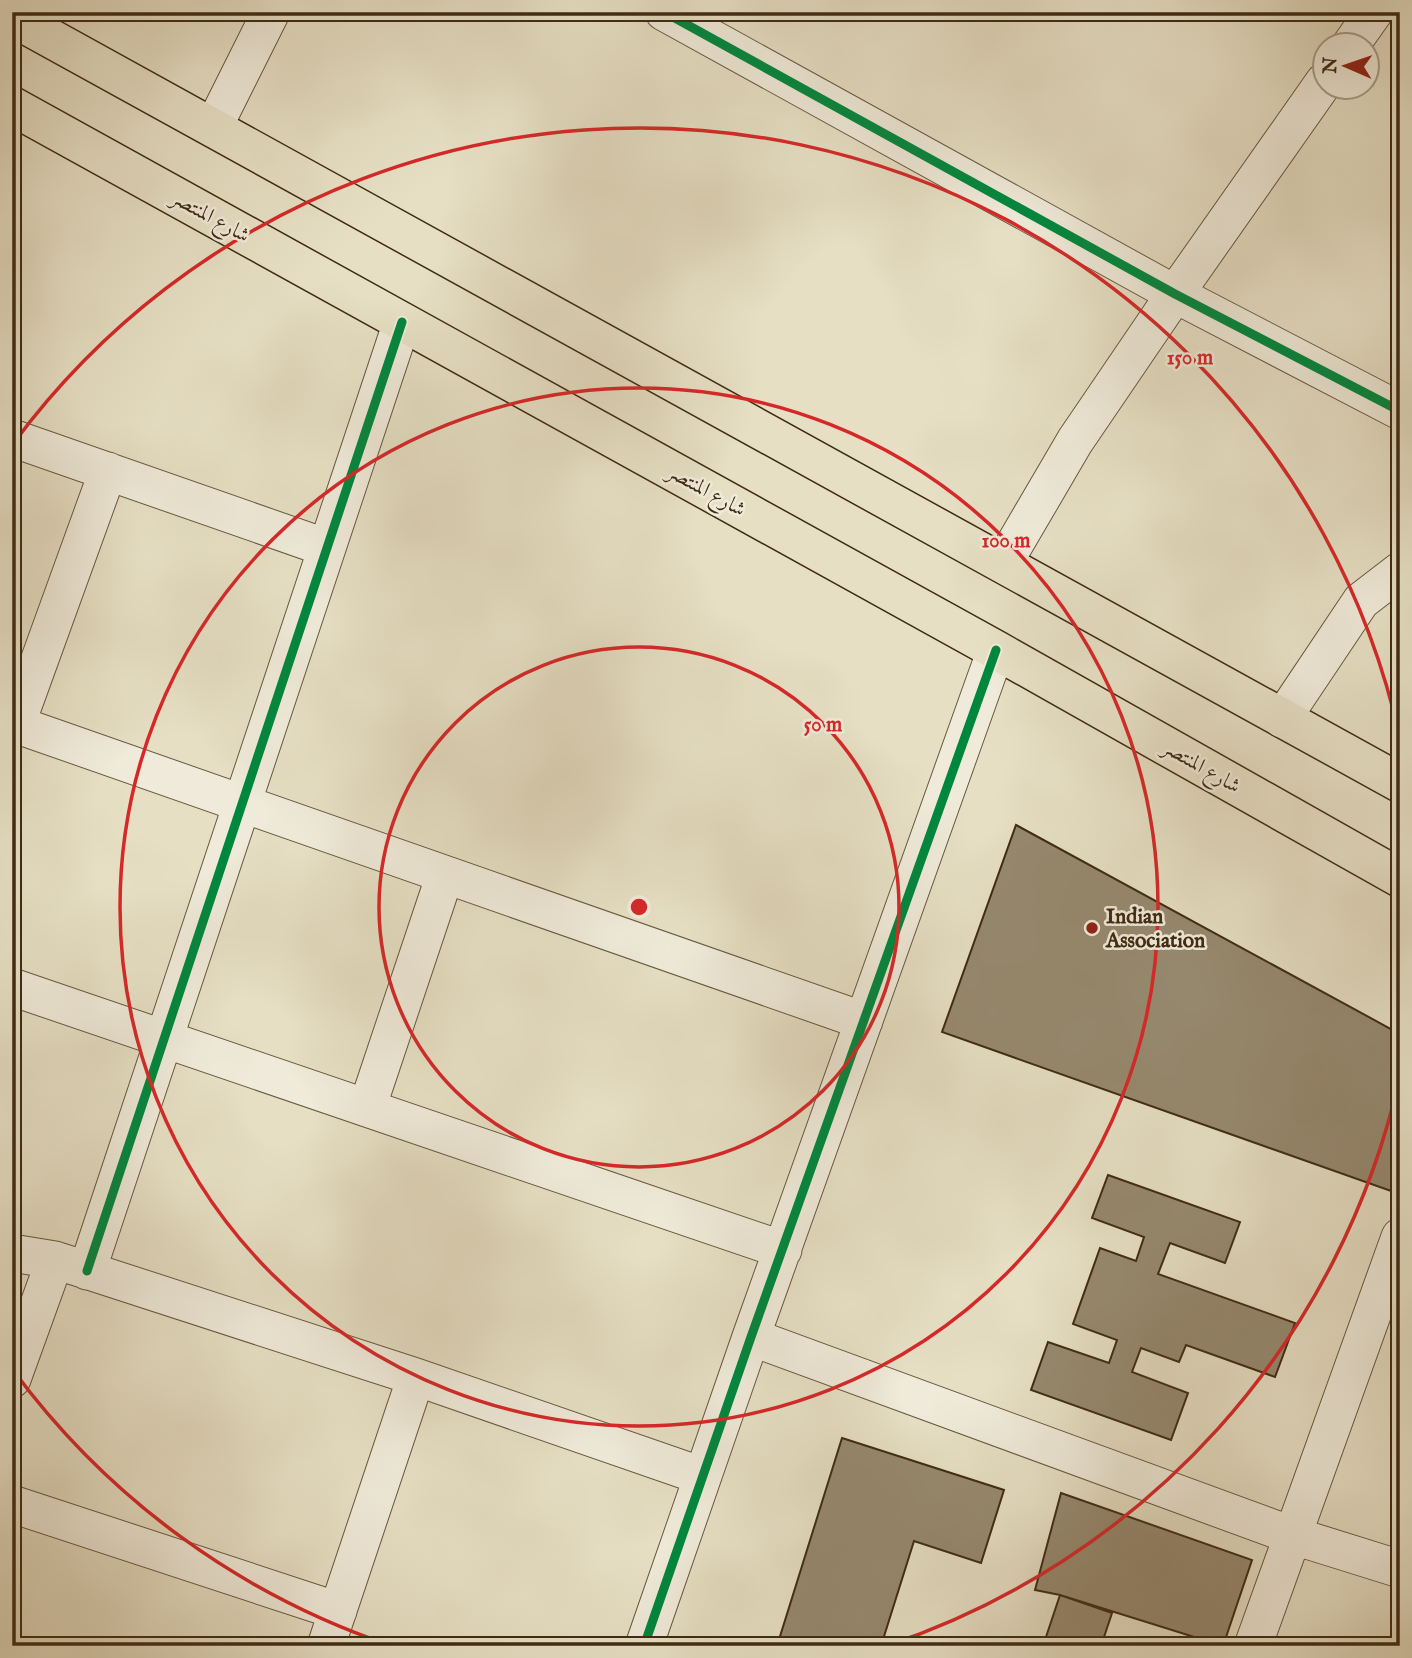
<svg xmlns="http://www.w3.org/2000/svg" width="1412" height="1658" viewBox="0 0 1412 1658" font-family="'IM FELL English',Amiri,serif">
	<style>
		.building { fill: #96896f; stroke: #3f2b13; stroke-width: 2 }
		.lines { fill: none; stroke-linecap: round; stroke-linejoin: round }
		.minor-casing { stroke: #69583f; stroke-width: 39 }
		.primary-casing { stroke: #3f2b13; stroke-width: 41 }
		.minor { stroke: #efead9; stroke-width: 37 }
		.primary { stroke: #e6dfc4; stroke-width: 38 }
		.cycleway-casing { stroke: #efead9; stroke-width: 13 }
		.cycleway { stroke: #00873e; stroke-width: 9 }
		.ring { fill: none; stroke: #d62828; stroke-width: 3.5 }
		.poi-dot { fill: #8f2418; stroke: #efead9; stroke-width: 2.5 }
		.labels { text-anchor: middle; stroke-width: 5; stroke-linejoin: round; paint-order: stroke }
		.street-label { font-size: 21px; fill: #3f2b13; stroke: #efead9 }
		.poi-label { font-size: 21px; font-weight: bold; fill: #3f2b13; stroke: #efead9; text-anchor: start }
		.centre { fill: #d62828; stroke: #efead9; stroke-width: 3.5 }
		.ring-label { font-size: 21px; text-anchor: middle; font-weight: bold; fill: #d62828; stroke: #efead9; stroke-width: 5; stroke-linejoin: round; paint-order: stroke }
	</style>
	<rect width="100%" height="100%" fill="#e6dfc4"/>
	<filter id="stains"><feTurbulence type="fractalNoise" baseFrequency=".00286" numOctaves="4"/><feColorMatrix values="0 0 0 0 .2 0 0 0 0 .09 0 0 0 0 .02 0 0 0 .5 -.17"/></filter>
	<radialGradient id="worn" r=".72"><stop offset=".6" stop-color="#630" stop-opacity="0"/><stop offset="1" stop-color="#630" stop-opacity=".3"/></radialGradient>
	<path class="building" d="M1016,825L1400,1034V1168L1391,1191L942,1032Z
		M1108,1175L1240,1222L1225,1263L1170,1243L1158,1274L1295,1323L1275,1377L1186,1345L1179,1362L1141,1348L1132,1372L1188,1393L1171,1440L1031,1390L1048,1342L1109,1363L1117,1340L1073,1324L1100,1248L1136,1261L1144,1237L1092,1218Z
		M842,1438L1004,1490L981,1563L914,1541L881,1646H777Z
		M1061,1493L1252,1560L1223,1646L1060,1595L1035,1590Z
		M1060,1595L1112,1613L1101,1646H1043Z"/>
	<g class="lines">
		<defs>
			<path id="minor" d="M664,12L1175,294L1400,411
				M1350,46L1374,12
				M213,128L271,12
				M12,438L327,548
				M1003,564L1075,441L1175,294L1324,82
				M1282,719L1361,601L1400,571
				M12,723L864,1021
				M16,725L108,471
				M12,987L783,1250
				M367,1108L445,875
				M12,1253L55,1260L416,1377L702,1476
				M87,1271L402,322
				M751,1337L1291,1535L1400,1569
				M12,1379L55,1260
				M12,1504L338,1611
				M326,1646L416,1377
				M644,1646L751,1337L996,650
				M1253,1646L1400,1237"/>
			<path id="primary" d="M12,17L1400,783
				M12,106L996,650L1400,878"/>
		</defs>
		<use href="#minor" class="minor-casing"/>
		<use href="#primary" class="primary-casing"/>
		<use href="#minor" class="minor"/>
		<use href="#primary" class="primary"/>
		<defs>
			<path id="cycleway" d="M664,12L1175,294L1400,411
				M87,1271L402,322
				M644,1646L751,1337L996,650"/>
		</defs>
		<use href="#cycleway" class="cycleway-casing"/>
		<use href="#cycleway" class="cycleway"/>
	</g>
	<g class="ring">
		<circle cx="639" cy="907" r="260"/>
		<circle cx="639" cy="907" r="519"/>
		<path d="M1400 1076A779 779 0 0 1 886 1646M392 1646A779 779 0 0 1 13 1370M13 444A779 779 0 0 1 1400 738"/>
	</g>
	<circle class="poi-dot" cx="1092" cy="928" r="7"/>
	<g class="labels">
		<g class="street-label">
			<text transform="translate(211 216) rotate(29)" y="7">شارع المنتصر</text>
			<text transform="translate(707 490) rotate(29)" y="7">شارع المنتصر</text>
			<text transform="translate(1202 766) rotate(30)" y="7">شارع المنتصر</text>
		</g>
		<g class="poi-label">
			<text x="1106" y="923">Indian<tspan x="1106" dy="24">Association</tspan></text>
		</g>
	</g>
	<circle cx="639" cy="907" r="10" class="centre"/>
	<g class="ring-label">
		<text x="1190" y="364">150 m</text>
		<text x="1006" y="547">100 m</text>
		<text x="823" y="731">50 m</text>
	</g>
	<rect width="1412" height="1658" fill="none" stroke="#e6dfc4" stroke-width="42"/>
	<rect x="14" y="14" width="1384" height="1630" fill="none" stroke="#3f2b13" stroke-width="3.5"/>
	<rect x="21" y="21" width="1370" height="1616" fill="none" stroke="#3f2b13" stroke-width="2"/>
	<g transform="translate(1346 66) rotate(272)"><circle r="33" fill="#efead9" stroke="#a99e8a" stroke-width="2"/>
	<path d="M0-5L12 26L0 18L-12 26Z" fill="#8f2418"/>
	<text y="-10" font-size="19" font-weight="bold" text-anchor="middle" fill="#3f2b13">N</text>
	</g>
	<rect width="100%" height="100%" filter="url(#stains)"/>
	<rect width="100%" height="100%" fill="url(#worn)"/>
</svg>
